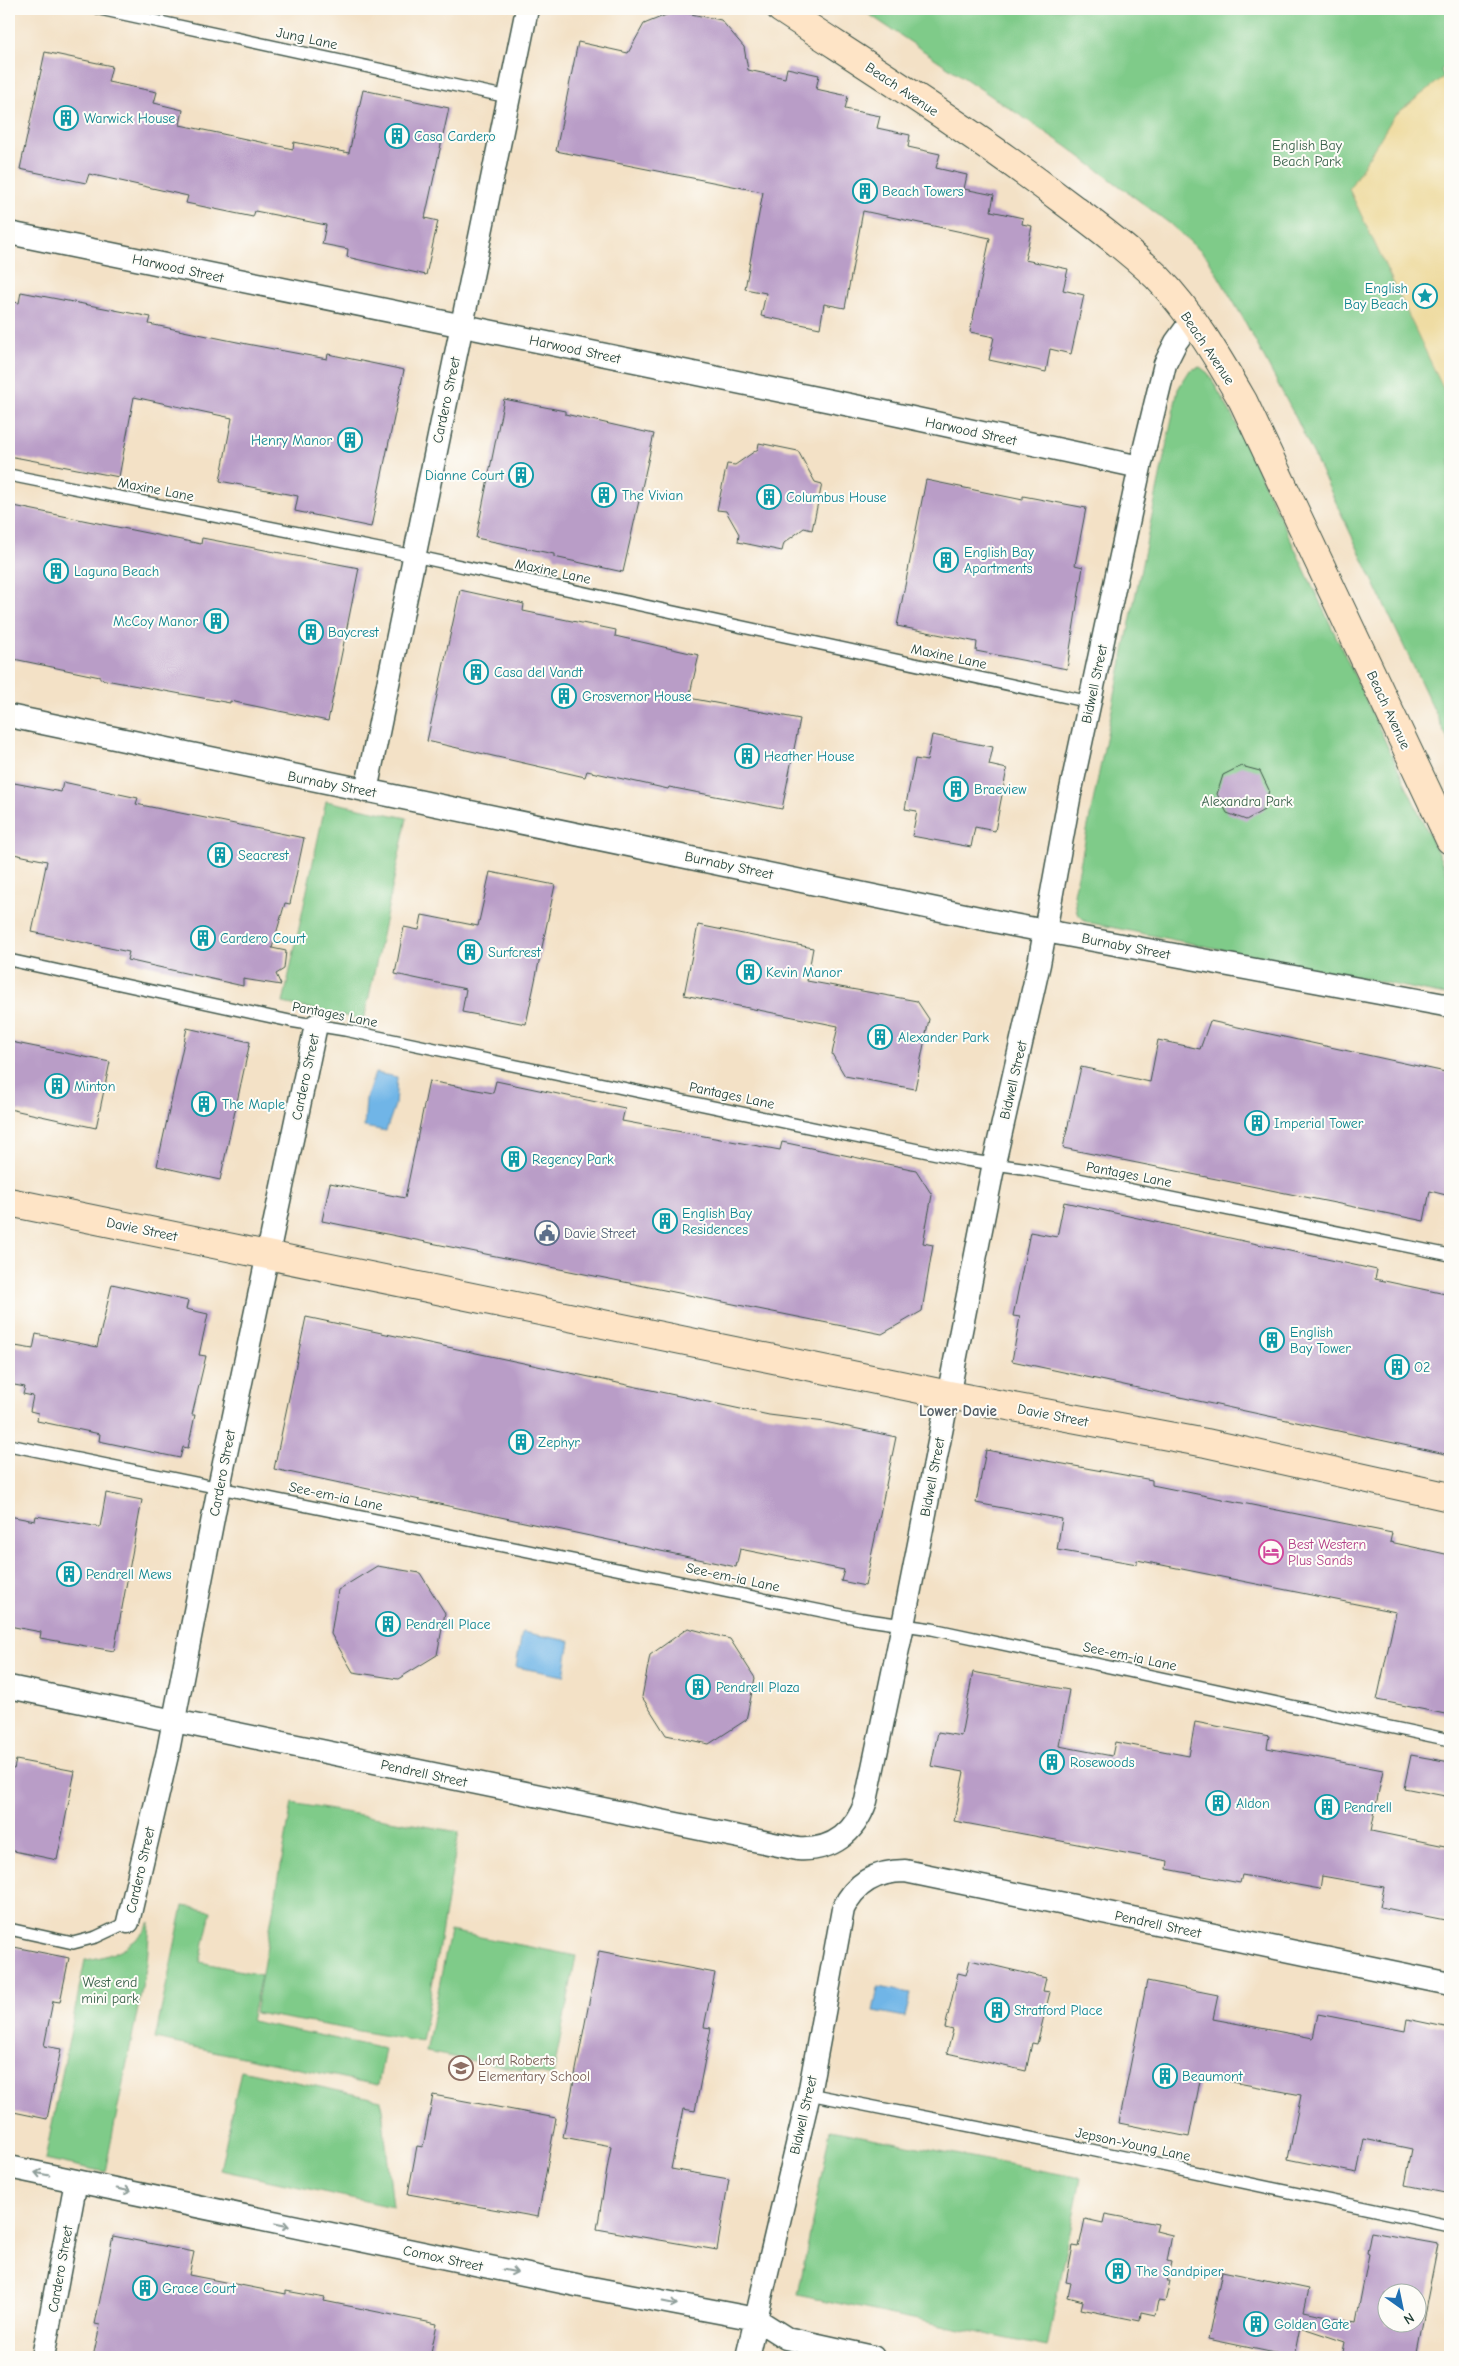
<svg xmlns="http://www.w3.org/2000/svg" width="1459" height="2366" viewBox="0 0 1459 2366" font-family="'Comic Neue',sans-serif">
	<style>
		.green { fill: #7fcb89; stroke: #4f845e }
		.sand { fill: #eeda9e; stroke: #868c69 }
		.water { fill: #70b5e7; stroke: #48798e }
		.building { fill: #b99dc7; fill-rule: evenodd }
		.lines { fill: none; stroke-linecap: round; stroke-linejoin: round }
		.lane-casing { stroke: #3f564a; stroke-width: 14 }
		.street-casing { stroke: #3f564a; stroke-width: 25 }
		.secondary-casing { stroke: #3f564a; stroke-width: 30 }
		.lane { stroke: #fff; stroke-width: 11 }
		.street { stroke: #fff; stroke-width: 22 }
		.secondary { stroke: #fee4c6; stroke-width: 28 }
		.oneway { stroke: #8f9e9a }
		.labels { text-anchor: middle; stroke-width: 4; stroke-linejoin: round; paint-order: stroke }
		.street-label { font-size: 14px; fill: #1f3d34; stroke: #fdfcf7 }
		.culture-label { font-size: 14px; fill: #0d838f; stroke: #fdfcf7; text-anchor: start }
		.park-label { font-size: 14px; fill: #376049; stroke: #fdfcf7 }
		.service-label { font-size: 14px; fill: #4e5e75; stroke: #fdfcf7; text-anchor: start }
		.hotel-label { font-size: 14px; fill: #b23c85; stroke: #fdfcf7; text-anchor: start }
		.education-label { font-size: 14px; fill: #785e54; stroke: #fdfcf7; text-anchor: start }
		.neighbourhood-label { font-size: 15px; font-weight: bold; fill: #555f67; stroke: #fdfcf7 }
	</style>
	<rect width="100%" height="100%" fill="#fdfcf7"/>
	<filter id="ink" filterUnits="userSpaceOnUse"><feTurbulence type="fractalNoise" baseFrequency=".02" numOctaves="2"/><feDisplacementMap in="SourceGraphic" scale="10" xChannelSelector="R" yChannelSelector="G"/><feConvolveMatrix kernelMatrix="1 2 1 2 8 2 1 2 1" color-interpolation-filters="sRGB"/></filter>
	<filter id="wash" filterUnits="userSpaceOnUse"><feTurbulence type="fractalNoise" baseFrequency=".0096" numOctaves="4" result="noise"/><feDisplacementMap in="SourceGraphic" scale="20" xChannelSelector="R" yChannelSelector="G"/><feGaussianBlur stdDeviation="1.12" result="paint"/><feColorMatrix in="noise" values="0 0 0 0 0 0 0 0 0 0 0 0 0 0 0 0 0 1.4 0 .05"/><feComposite in="paint" operator="in"/></filter>
	<g filter="url(#wash)">
		<rect width="100%" height="100%" fill="#f3e1c6"/>
		<path class="green" d="M861,9H1450V62L1441,70L1450,93V744L1297,420L1243,318L1207,257L1169,223L1066,146Z
			M1200,367L1208,373L1232,415L1450,879V996L1086,922L1077,913L1074,894L1178,389L1190,370Z
			M326,801L407,818L364,1020L283,1003Z
			M292,1803L459,1832L422,2042L255,2013Z
			M183,1906L211,1911L200,1962L261,1975L251,2021L385,2049L378,2085L155,2039Z
			M150,1922L147,1963L105,2172L45,2159L85,1960C111,1957 137,1946 150,1922Z
			M450,1931L576,1956L553,2076L426,2052Z
			M241,2070L381,2100L393,2207L220,2170Z
			M830,2130L1081,2178L1047,2347L798,2295Z"/>
		<path class="sand" d="M1450,72V403L1349,189L1394,116Z"/>
		<path class="water" d="M375,1073L397,1077L395,1105L386,1131L364,1127L366,1099Z
			M522,1632L570,1641L564,1676L516,1667Z
			M878,1987L911,1993L905,2017L873,2011Z"/>
		<g id="blocks">
			<path class="building" d="M676,11L721,20L744,47L748,70L785,78L787,68L819,75L816,89L848,96L845,109L880,116L877,128L910,135L908,147L940,154L936,168L967,175L964,189L994,195L991,211L1023,218L1022,224L1032,226L1025,260L1068,269L1063,290L1084,295L1071,354L1050,349L1046,372L989,360L994,337L970,332L990,238L863,211L845,308L824,304L820,328L761,316L766,293L745,289L763,192L556,151L578,42L628,53L644,24Z
				M45,52L112,66L108,82L157,92L154,103L183,110L180,125L293,149L294,142L349,153L363,90L449,108L425,218L438,221L426,275L347,257L348,249L322,244L326,225L255,211L253,217L186,203L188,196L89,174L86,183L20,169Z
				M21,292L151,317L149,324L247,344L327,359L328,354L404,370L371,527L295,511L298,496L220,481L232,418L134,397L119,477L9,456V301L19,303Z
				M504,399L565,411V414L654,434L623,572L554,557V554L476,538Z
				M759,443L798,451L815,482L822,484L812,530L804,528L784,543L782,551L738,542L739,534L726,511L717,510L727,464L735,465L758,449Z
				M926,480L1023,500V496L1086,508L1075,565L1083,567L1067,669L976,651L977,642L897,626Z
				M9,505L201,544L202,538L359,568L328,721L230,701V703L100,679V677L9,658Z
				M460,590L524,604L523,611L616,630L615,636L699,655L689,698L800,719L782,809L669,787L668,789L587,771L585,777L427,741Z
				M932,735L993,747L989,765L1007,769L995,831L975,827L971,847L912,836L917,811L905,809L915,759L927,761Z
				M1241,766L1260,771L1269,790L1264,810L1246,820L1227,813L1217,794L1223,775Z
				M9,782L61,792L63,782L138,798L136,804L304,838L290,904L285,903L272,948L286,951L284,969L276,974L281,985L243,979V986L127,960L129,952L32,932L47,861L9,853Z
				M490,872L555,885L526,1024L462,1012L466,989L395,974L404,927L419,930L422,915L478,926Z
				M698,925L813,948L807,981L917,1001L929,1019L915,1089L845,1076L832,1054L838,1026L684,995Z
				M1210,1021L1450,1073V1196L1430,1191L1424,1221L1063,1148L1081,1067L1150,1082L1158,1040L1200,1049Z
				M187,1028L250,1042L220,1180L157,1166Z
				M11,1042L110,1062L96,1128L9,1109V1054Z
				M429,1081L493,1093L496,1081L625,1108L622,1121L780,1150L782,1142L916,1170L932,1195L923,1243L933,1245L922,1311L882,1334L322,1221L330,1183L405,1198Z
				M1064,1202L1377,1270L1375,1279L1450,1295V1455L1012,1361L1020,1317L1013,1316L1030,1232L1057,1237Z
				M112,1284L188,1301L186,1309L208,1314L199,1355L206,1356L192,1415H195L188,1448L183,1447L180,1458L99,1441L100,1434L37,1421L38,1413L30,1411L33,1396L23,1394L25,1387L9,1384V1345L33,1349L36,1334L97,1347Z
				M306,1317L769,1415L825,1422L896,1437L865,1586L841,1581L844,1570L740,1549L736,1567L274,1469Z
				M986,1450L1152,1480V1485L1392,1533L1390,1542L1450,1555V1715L1377,1700L1396,1612L1137,1560V1564L1057,1550L1062,1519L976,1503Z
				M106,1493L142,1500L114,1651L40,1638L41,1632L9,1626V1516L35,1521L36,1516L100,1527Z
				M377,1566L420,1573L445,1613L437,1655L398,1679L353,1672L331,1634L338,1590Z
				M688,1628L730,1639L755,1678L746,1720L709,1744L666,1735L642,1697L650,1655Z
				M973,1672L1069,1690L1059,1746L1112,1756L1115,1742L1189,1756L1195,1722L1269,1736L1267,1748L1383,1770L1371,1831L1450,1847V1921L1380,1907L1384,1887L1322,1876L1320,1889L1242,1875L1240,1883L1167,1869L1168,1861L954,1821L964,1772L931,1766L938,1732L961,1736Z
				M1411,1755L1450,1762V1797L1404,1788Z
				M16,1760L75,1771L57,1860L9,1850V1768L14,1769Z
				M9,1946L69,1958L60,2002L53,2001L44,2046L61,2049L47,2119L9,2111Z
				M599,1951L715,1973L704,2027L711,2028L695,2111L683,2109L671,2169L729,2179L717,2250L597,2229L611,2146L563,2137Z
				M970,1960L1046,1978L1043,1991L1050,1992L1037,2044L1032,2043L1026,2071L947,2053L953,2030L945,2028L958,1973L966,1975Z
				M1147,1981L1218,1995L1213,2019L1313,2038L1318,2014L1405,2031L1407,2019L1450,2028V2194L1405,2185L1412,2149L1364,2139L1357,2173L1288,2159L1301,2095L1201,2076L1189,2137L1119,2123Z
				M433,2095L556,2118L538,2217L408,2194L417,2146L423,2147Z
				M1105,2214L1158,2224L1156,2231L1172,2235L1167,2261L1171,2262L1167,2281H1170L1165,2302L1158,2301L1155,2315L1141,2312L1140,2321L1081,2309L1083,2301L1068,2297L1071,2283L1066,2282L1073,2246L1079,2247L1085,2219L1103,2223Z
				M1371,2232L1438,2244L1416,2357H1342L1345,2342L1300,2327L1294,2357L1208,2339L1222,2271L1309,2289L1304,2311L1356,2322L1369,2254L1367,2253ZM1386,2294H1416V2324H1386Z
				M113,2236L194,2252L189,2275L286,2294V2291L325,2298L324,2301L437,2324L430,2357H93L100,2325L95,2324Z"/>
		</g>
	</g>
	<g filter="url(#ink)">
		<use href="#blocks" fill-opacity="0" stroke="#3f564a" stroke-width="1"/>
		<g class="lines">
			<defs>
				<path id="lane" d="M100,9L508,97
					M9,475L414,556L1090,702
					M9,960L290,1021L345,1030L966,1160L1029,1169L1450,1255
					M9,1445L861,1619L932,1629L1450,1740
					M9,1929L73,1943L96,1937L128,1922
					M809,2094L1091,2150L1450,2226"/>
				<path id="street" d="M9,233L889,413L1140,467
					M9,716L1013,925L1450,1006
					M366,791L527,9
					M9,1687L798,1849C832,1851 855,1833 866,1801L903,1625L994,1163L1039,964L1069,799L1140,467L1165,364L1176,342L1192,320
					M128,1922L168,1751L219,1487L316,1025
					M9,2167L581,2286L756,2319L786,2338L873,2357
					M43,2357L76,2181
					M747,2357L809,2094L843,1909C855,1883 876,1871 905,1871L1450,1984"/>
				<path id="secondary" d="M781,9C877,72 975,133 1066,203C1097,226 1129,250 1157,277C1192,313 1218,358 1243,401L1450,840
					M9,1202L949,1395L1206,1443L1450,1497"/>
			</defs>
			<use href="#lane" class="lane-casing"/>
			<use href="#street" class="street-casing"/>
			<use href="#secondary" class="secondary-casing"/>
			<use href="#lane" class="lane"/>
			<use href="#street" class="street"/>
			<use href="#secondary" class="secondary"/>
		</g>
		<defs><path id="oneway-shaft" d="M-6 0H5M1.5-3L5.5 0L1.5 3" fill="none" stroke-width="1.6" stroke-linecap="round" stroke-linejoin="round" transform="scale(1.25)"/></defs>
		<g class="oneway">
			<use href="#oneway-shaft" transform="translate(42 2174) rotate(-168)"/>
			<use href="#oneway-shaft" transform="translate(124 2190) rotate(12)"/>
			<use href="#oneway-shaft" transform="translate(282 2225) rotate(12)"/>
			<use href="#oneway-shaft" transform="translate(510 2271) rotate(12)"/>
			<use href="#oneway-shaft" transform="translate(670 2303) rotate(11)"/>
		</g>
	</g>
	<defs>
		<symbol id="building-ring" viewBox="-11 -11 22 22"><circle r="9.5" fill="#fdfcf7" stroke="#0f9aa8" stroke-width="1.5"/><path d="M-4-6H4V6H1V3H-1V6H-4ZM-2.5-4.3h1.7v1.8h-1.7ZM.8-4.3h1.7v1.8H.8ZM-2.5-1h1.7V.8h-1.7ZM.8-1h1.7V.8H.8Z" fill="#0f9aa8"/></symbol>
		<symbol id="sight-ring" viewBox="-11 -11 22 22"><circle r="9.5" fill="#fdfcf7" stroke="#0f9aa8" stroke-width="1.5"/><path d="M0-6L1.8-2.2L6-1.7L2.9 1.2L3.7 5.4L0 3.3L-3.7 5.4L-2.9 1.2L-6-1.7L-1.8-2.2Z" fill="#0f9aa8"/></symbol>
		<symbol id="civic-ring" viewBox="-11 -11 22 22"><circle r="9.5" fill="#fdfcf7" stroke="#5c6f8a" stroke-width="1.5"/><path d="M-.6-6.5H3V-4.5H.6V-3L4-1V1h2V6H-6V1h2V-1L-.6-3ZM-1.2 2.5V6h2.4V2.5Z" fill="#5c6f8a"/></symbol>
		<symbol id="hotel-ring" viewBox="-11 -11 22 22"><circle r="9.5" fill="#fdfcf7" stroke="#d1479c" stroke-width="1.5"/><path d="M-6-4.5h1.5V1H6V5H4.5V3h-9V5H-6ZM-4 0a1.8 1.8 0 1 1 3.6 0ZM.5 0V-2.5h3Q6-2.5 6 0Z" fill="#d1479c"/></symbol>
		<symbol id="school-ring" viewBox="-11 -11 22 22"><circle r="9.5" fill="#fdfcf7" stroke="#8d6e63" stroke-width="1.5"/><path d="M0-5L7-2L0 1L-7-2ZM-4 1L0 2.5L4 1V4Q0 6-4 4Z" fill="#8d6e63"/></symbol>
	</defs>
	<g fill-rule="evenodd">
		<use href="#building-ring" x="52" y="104" width="28" height="28"/>
		<use href="#building-ring" x="383" y="122" width="28" height="28"/>
		<use href="#building-ring" x="851" y="177" width="28" height="28"/>
		<use href="#sight-ring" x="1411" y="282" width="28" height="28"/>
		<use href="#building-ring" x="336" y="426" width="28" height="28"/>
		<use href="#building-ring" x="507" y="461" width="28" height="28"/>
		<use href="#building-ring" x="590" y="481" width="28" height="28"/>
		<use href="#building-ring" x="755" y="483" width="28" height="28"/>
		<use href="#building-ring" x="932" y="546" width="28" height="28"/>
		<use href="#building-ring" x="42" y="557" width="28" height="28"/>
		<use href="#building-ring" x="202" y="607" width="28" height="28"/>
		<use href="#building-ring" x="297" y="618" width="28" height="28"/>
		<use href="#building-ring" x="462" y="658" width="28" height="28"/>
		<use href="#building-ring" x="550" y="682" width="28" height="28"/>
		<use href="#building-ring" x="733" y="742" width="28" height="28"/>
		<use href="#building-ring" x="942" y="775" width="28" height="28"/>
		<use href="#building-ring" x="206" y="841" width="28" height="28"/>
		<use href="#building-ring" x="189" y="924" width="28" height="28"/>
		<use href="#building-ring" x="456" y="938" width="28" height="28"/>
		<use href="#building-ring" x="735" y="958" width="28" height="28"/>
		<use href="#building-ring" x="866" y="1023" width="28" height="28"/>
		<use href="#building-ring" x="43" y="1072" width="28" height="28"/>
		<use href="#building-ring" x="190" y="1090" width="28" height="28"/>
		<use href="#building-ring" x="1243" y="1109" width="28" height="28"/>
		<use href="#building-ring" x="500" y="1145" width="28" height="28"/>
		<use href="#building-ring" x="651" y="1207" width="28" height="28"/>
		<use href="#civic-ring" x="533" y="1219" width="28" height="28"/>
		<use href="#building-ring" x="1258" y="1326" width="28" height="28"/>
		<use href="#building-ring" x="1383" y="1353" width="28" height="28"/>
		<use href="#building-ring" x="507" y="1428" width="28" height="28"/>
		<use href="#hotel-ring" x="1257" y="1538" width="28" height="28"/>
		<use href="#building-ring" x="55" y="1560" width="28" height="28"/>
		<use href="#building-ring" x="374" y="1610" width="28" height="28"/>
		<use href="#building-ring" x="684" y="1673" width="28" height="28"/>
		<use href="#building-ring" x="1038" y="1748" width="28" height="28"/>
		<use href="#building-ring" x="1204" y="1789" width="28" height="28"/>
		<use href="#building-ring" x="1313" y="1793" width="28" height="28"/>
		<use href="#building-ring" x="983" y="1996" width="28" height="28"/>
		<use href="#school-ring" x="447" y="2054" width="28" height="28"/>
		<use href="#building-ring" x="1151" y="2062" width="28" height="28"/>
		<use href="#building-ring" x="1104" y="2257" width="28" height="28"/>
		<use href="#building-ring" x="131" y="2274" width="28" height="28"/>
		<use href="#building-ring" x="1242" y="2310" width="28" height="28"/>
	</g>
	<g class="labels">
		<g class="street-label">
			<text transform="translate(307 38) rotate(12)" y="5">Jung Lane</text>
			<text transform="translate(902 89) rotate(34)" y="5">Beach Avenue</text>
			<text transform="translate(178 268) rotate(12)" y="5">Harwood Street</text>
			<text transform="translate(1208 348) rotate(56)" y="5">Beach Avenue</text>
			<text transform="translate(575 349) rotate(12)" y="5">Harwood Street</text>
			<text transform="translate(446 400) rotate(-78)" y="5">Cardero Street</text>
			<text transform="translate(971 431) rotate(12)" y="5">Harwood Street</text>
			<text transform="translate(156 489) rotate(11)" y="5">Maxine Lane</text>
			<text transform="translate(553 571) rotate(12)" y="5">Maxine Lane</text>
			<text transform="translate(949 656) rotate(12)" y="5">Maxine Lane</text>
			<text transform="translate(1094 684) rotate(-78)" y="5">Bidwell Street</text>
			<text transform="translate(1389 710) rotate(65)" y="5">Beach Avenue</text>
			<text transform="translate(332 784) rotate(11)" y="5">Burnaby Street</text>
			<text transform="translate(729 865) rotate(12)" y="5">Burnaby Street</text>
			<text transform="translate(1126 946) rotate(11)" y="5">Burnaby Street</text>
			<text transform="translate(335 1014) rotate(11)" y="5">Pantages Lane</text>
			<text transform="translate(305 1077) rotate(-78)" y="5">Cardero Street</text>
			<text transform="translate(1013 1080) rotate(-77)" y="5">Bidwell Street</text>
			<text transform="translate(732 1095) rotate(12)" y="5">Pantages Lane</text>
			<text transform="translate(1129 1174) rotate(11)" y="5">Pantages Lane</text>
			<text transform="translate(142 1229) rotate(12)" y="5">Davie Street</text>
			<text transform="translate(1053 1415) rotate(11)" y="5">Davie Street</text>
			<text transform="translate(222 1473) rotate(-79)" y="5">Cardero Street</text>
			<text transform="translate(932 1477) rotate(-79)" y="5">Bidwell Street</text>
			<text transform="translate(336 1496) rotate(12)" y="5">See-em-ia Lane</text>
			<text transform="translate(733 1577) rotate(12)" y="5">See-em-ia Lane</text>
			<text transform="translate(1130 1656) rotate(12)" y="5">See-em-ia Lane</text>
			<text transform="translate(424 1773) rotate(12)" y="5">Pendrell Street</text>
			<text transform="translate(140 1870) rotate(-77)" y="5">Cardero Street</text>
			<text transform="translate(1158 1924) rotate(12)" y="5">Pendrell Street</text>
			<text transform="translate(803 2115) rotate(-77)" y="5">Bidwell Street</text>
			<text transform="translate(1133 2144) rotate(12)" y="5">Jepson-Young Lane</text>
			<text transform="translate(443 2258) rotate(12)" y="5">Comox Street</text>
			<text transform="translate(60 2269) rotate(-80)" y="5">Cardero Street</text>
		</g>
		<g class="culture-label">
			<text x="84" y="123">Warwick House</text>
			<text x="414" y="141">Casa Cardero</text>
			<text x="882" y="196">Beach Towers</text>
			<text x="1408" y="293" text-anchor="end">English<tspan x="1408" dy="16">Bay Beach</tspan></text>
			<text x="332" y="445" text-anchor="end">Henry Manor</text>
			<text x="504" y="480" text-anchor="end">Dianne Court</text>
			<text x="622" y="500">The Vivian</text>
			<text x="786" y="502">Columbus House</text>
			<text x="964" y="557">English Bay<tspan x="964" dy="16">Apartments</tspan></text>
			<text x="74" y="576">Laguna Beach</text>
			<text x="198" y="626" text-anchor="end">McCoy Manor</text>
			<text x="328" y="637">Baycrest</text>
			<text x="494" y="677">Casa del Vandt</text>
			<text x="582" y="701">Grosvernor House</text>
			<text x="764" y="761">Heather House</text>
			<text x="974" y="794">Braeview</text>
			<text x="238" y="860">Seacrest</text>
			<text x="220" y="943">Cardero Court</text>
			<text x="488" y="957">Surfcrest</text>
			<text x="766" y="977">Kevin Manor</text>
			<text x="898" y="1042">Alexander Park</text>
			<text x="74" y="1091">Minton</text>
			<text x="222" y="1109">The Maple</text>
			<text x="1274" y="1128">Imperial Tower</text>
			<text x="532" y="1164">Regency Park</text>
			<text x="682" y="1218">English Bay<tspan x="682" dy="16">Residences</tspan></text>
			<text x="1290" y="1337">English<tspan x="1290" dy="16">Bay Tower</tspan></text>
			<text x="1414" y="1372">O2</text>
			<text x="538" y="1447">Zephyr</text>
			<text x="86" y="1579">Pendrell Mews</text>
			<text x="406" y="1629">Pendrell Place</text>
			<text x="716" y="1692">Pendrell Plaza</text>
			<text x="1070" y="1767">Rosewoods</text>
			<text x="1236" y="1808">Aldon</text>
			<text x="1344" y="1812">Pendrell</text>
			<text x="1014" y="2015">Stratford Place</text>
			<text x="1182" y="2081">Beaumont</text>
			<text x="1136" y="2276">The Sandpiper</text>
			<text x="162" y="2293">Grace Court</text>
			<text x="1274" y="2329">Golden Gate</text>
		</g>
		<g class="park-label">
			<text x="1307" y="150">English Bay<tspan x="1307" dy="16">Beach Park</tspan></text>
			<text x="1247" y="806">Alexandra Park</text>
			<text x="110" y="1987">West end<tspan x="110" dy="16">mini park</tspan></text>
		</g>
		<g class="service-label">
			<text x="564" y="1238">Davie Street</text>
		</g>
		<g class="hotel-label">
			<text x="1288" y="1549">Best Western<tspan x="1288" dy="16">Plus Sands</tspan></text>
		</g>
		<g class="education-label">
			<text x="478" y="2065">Lord Roberts<tspan x="478" dy="16">Elementary School</tspan></text>
		</g>
		<g class="neighbourhood-label">
			<text x="958" y="1416">Lower Davie</text>
		</g>
	</g>
	<rect width="1459" height="2366" fill="none" stroke="#fdfcf7" stroke-width="30"/>
	<g transform="translate(1402 2308) rotate(147)"><circle r="24" fill="#fdfcf7" stroke="#a4b0a9"/>
	<path d="M0-4L9 19L0 12L-9 19Z" fill="#1f6fb2"/>
	<text y="-8" font-size="14" font-weight="bold" text-anchor="middle" fill="#1f3d34">N</text>
	</g>
</svg>
